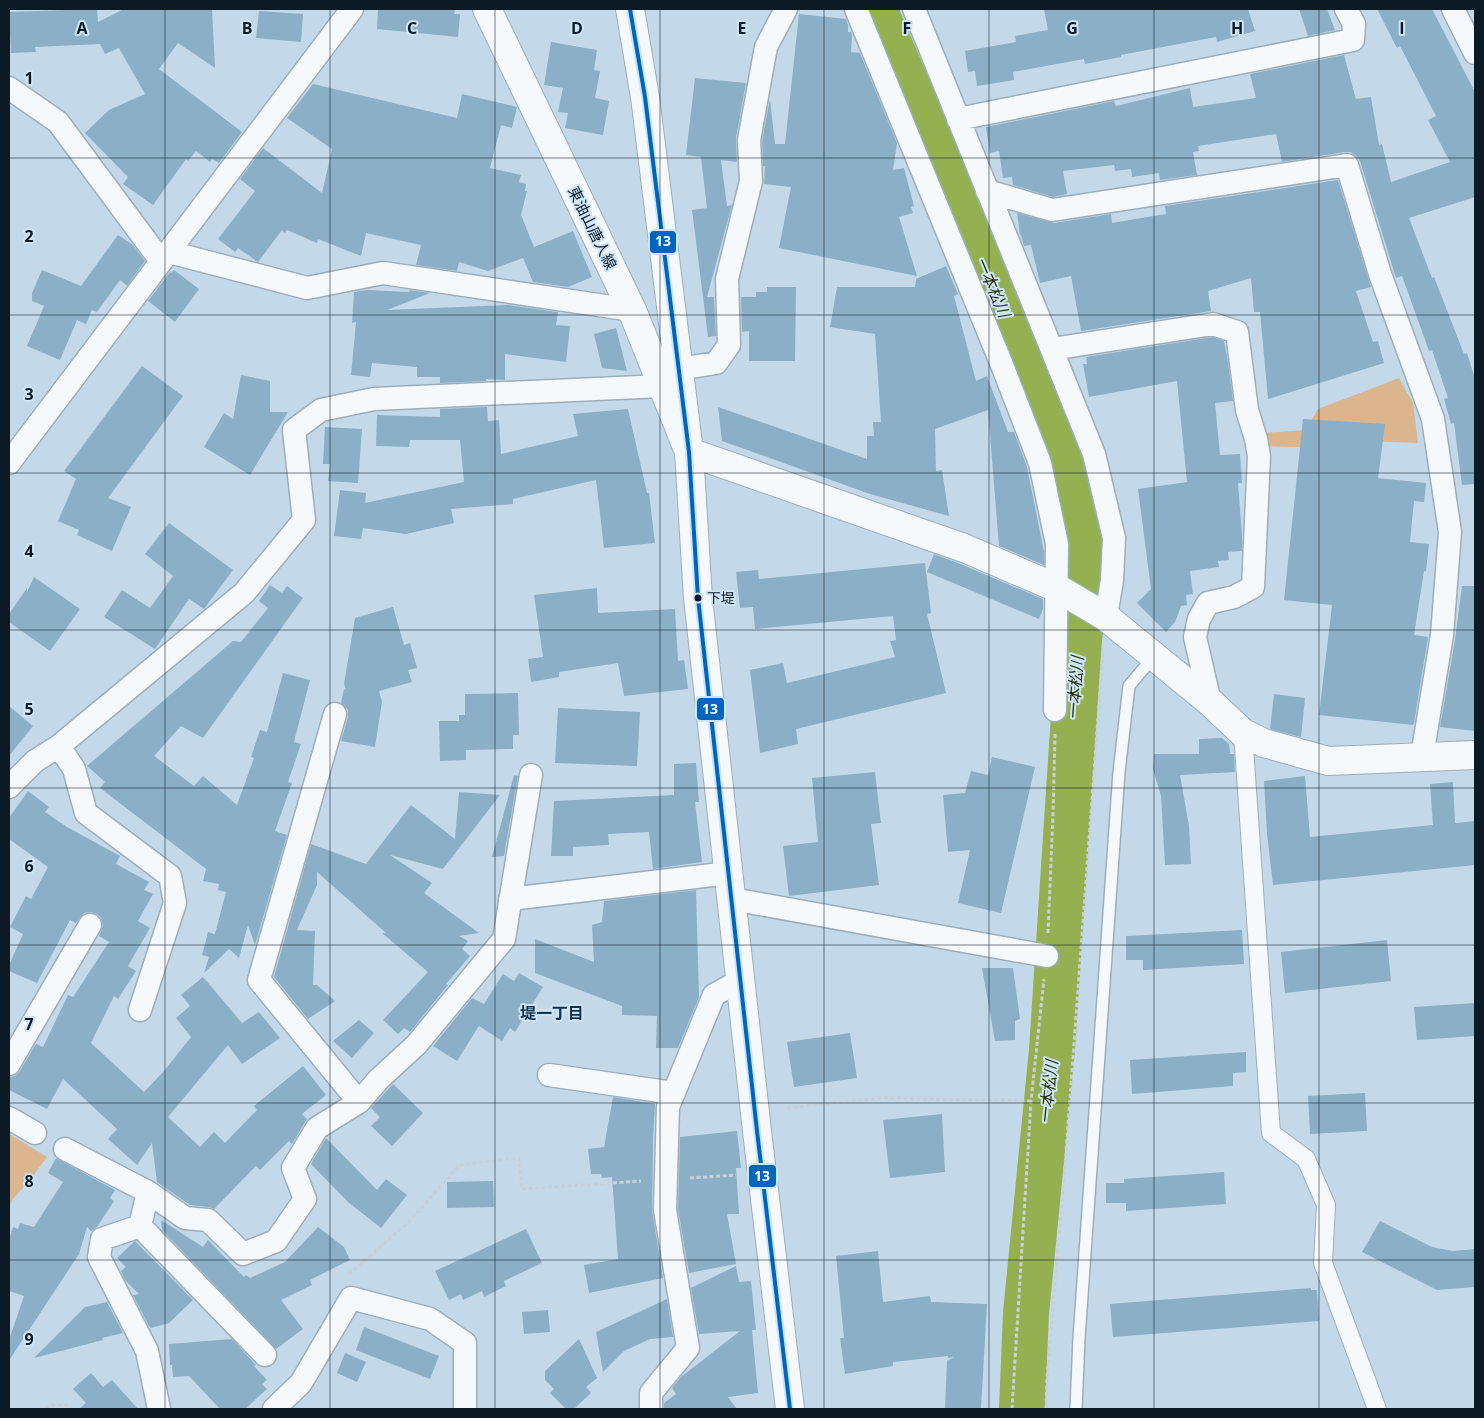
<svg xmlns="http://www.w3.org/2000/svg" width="1484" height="1418" viewBox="0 0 1484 1418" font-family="'Open Sans','Noto Sans JP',sans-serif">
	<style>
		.green { fill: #dab58d }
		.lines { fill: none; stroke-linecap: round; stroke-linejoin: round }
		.river { stroke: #94b051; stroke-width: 46 }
		.building { fill: #8bafc6 }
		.service-casing { stroke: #9daebb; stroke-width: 14 }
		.pedestrian-casing { stroke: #9daebb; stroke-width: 20 }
		.minor-casing { stroke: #9daebb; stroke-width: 25 }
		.tertiary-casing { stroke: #9daebb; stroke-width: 30 }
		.secondary-casing { stroke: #9daebb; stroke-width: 30 }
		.path { stroke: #cbd0d6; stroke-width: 3; stroke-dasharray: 4 2.5; stroke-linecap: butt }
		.service { stroke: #f6f9fc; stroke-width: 11 }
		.pedestrian { stroke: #f6f9fc; stroke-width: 18 }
		.minor { stroke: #f6f9fc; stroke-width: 22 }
		.tertiary { stroke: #f6f9fc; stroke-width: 28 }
		.secondary { stroke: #f6f9fc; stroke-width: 28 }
		.bus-1-casing { stroke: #cee5f8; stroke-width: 8 }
		.bus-1 { stroke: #0065bd; stroke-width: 4 }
		.grid { fill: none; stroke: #0b1a25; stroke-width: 1; stroke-opacity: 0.55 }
		.bus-dot { fill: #0b1a25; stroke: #cee5f8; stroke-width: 2 }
		.labels { text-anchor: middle; stroke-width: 4; stroke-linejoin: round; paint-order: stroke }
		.bus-label { font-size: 14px; fill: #0b1a25; stroke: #cee5f8; text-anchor: start }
		.street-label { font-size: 15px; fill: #0b1a25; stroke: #cee5f8 }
		.water-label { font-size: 16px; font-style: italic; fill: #263200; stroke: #cee5f8 }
		.neighbourhood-label { font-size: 16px; font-weight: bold; fill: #0f324b; stroke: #cee5f8 }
		.grid-label { font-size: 16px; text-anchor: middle; font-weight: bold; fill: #0b1a25; stroke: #cee5f8; stroke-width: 4; stroke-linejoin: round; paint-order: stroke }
		.line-badge { stroke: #cee5f8; stroke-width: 2 }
		.badge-label { font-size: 14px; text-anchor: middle; font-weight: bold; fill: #fff }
	</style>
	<rect width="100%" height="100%" fill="#c3d9ea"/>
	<path class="green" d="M1399,378L1413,403L1418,443L1337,440L1325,448L1263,446V433L1306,430L1318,409Z
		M9,1134L47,1157L30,1180L13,1199L9,1207Z"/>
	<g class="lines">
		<path class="river" d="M874,9L1028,365L1081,492L1083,546L1087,582L1079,639L1052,1050L1026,1313L1022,1409"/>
	</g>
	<path class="building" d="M97,9L98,22L124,9H212L215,68L178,43L159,69L242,132L219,163L212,159L210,162L196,151L188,161L186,159L153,205L123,184L128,177L85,133L109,110L145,94L119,48L105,54L100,44L35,47L36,52L11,53L9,12Z
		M378,9L455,10L454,14H460L458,37L377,29Z
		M1044,9H1248L1255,31L1217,42L1216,37L1121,55V57L1085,64L1084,59L1013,72L1014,80L977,86L975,71L968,72L965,51L1016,42L1015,36L1048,30Z
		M1299,9H1327L1335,30L1308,36Z
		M1377,9H1432L1475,92V197L1409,218L1432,278L1434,277L1464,354L1467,353L1475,379V484L1462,485L1454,423L1451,424L1444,399L1448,398L1432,350L1429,351L1402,276L1396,278L1360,161L1356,156L1351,152H1345L1282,162L1276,134L1198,146L1199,151L1193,152L1197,175L1160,180L1159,173L1132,177L1131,169L1115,171L1114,165L1063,171L1067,194L1053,197L1013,185L1012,177L1003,178L999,151L990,153L986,127L1114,101L1116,106L1190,88L1193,107L1256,98L1250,74L1344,55L1356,99L1371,97L1379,145L1382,144L1391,182L1450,162L1428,120L1436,116L1400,46L1397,48Z
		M259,11L303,14L301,42L256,38Z
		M799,14L846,19L848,25V32H851L852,35L851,52L860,53L897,143L893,170L904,168L914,206L911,207L913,213L899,217L917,276L779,248L791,187L764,184L765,166H763L762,141L770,99L775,144H785Z
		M551,42L597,50L594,70L600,71L595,98L609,101L603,135L565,128L568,113L558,112L563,88L544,85Z
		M695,78L746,83L736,138L737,162L721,160L727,206L732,205L707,297H714L716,336L708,337L692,210L707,208L701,157L686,155Z
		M313,84L457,118L462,94L517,107L512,128L501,125L490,168L521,175L519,182L526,184L525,191H527L521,215L534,247L573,231L592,277L568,287L533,282L523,258L488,271L459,262L457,271L416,265L421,245L366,233L361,256L318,239L317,243L287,230L285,233L282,230L258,262L238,248L235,252L218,239L255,191L240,179L263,148L322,193L332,149L287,118Z
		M1338,180L1371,287L1356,291L1373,342L1378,341L1384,363L1268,399L1260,312H1254L1251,278L1208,291L1211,311L1081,331L1071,276L1040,283L1031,245L1024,246L1021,235H1020L1017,213L1054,223L1111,214L1112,223L1166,214L1165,206Z
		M118,235L133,245L145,261L127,286L120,280L97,312L92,310L86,324L77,320L60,360L27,346L44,306L32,301V293L42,270L81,286Z
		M946,266L958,294L954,296L976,381L987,376L1008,432H1014L1027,467L1044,552V565L999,546L988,410L935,429L936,471L942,470L949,516L870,494L722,441L718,407L867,459V436H874L873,422H881L875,334L830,327L837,287H915L916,279Z
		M174,270L199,289L175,322L148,301L170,272L171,273Z
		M767,287H796L795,361H749V331L742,332L741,297H756V292H767Z
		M367,290L409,292L410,290L430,293L387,310L508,305L558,312L556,325L570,326L566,362L505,354V380L486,379V381L440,383V377H417V367L372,363L370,377L351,375L356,322L352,323L354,292Z
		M616,328L627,371L602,368L594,334Z
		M1212,337L1224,341L1228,362L1233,401L1215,403L1220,455L1240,454L1242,483H1238L1242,534V551L1228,552L1229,560L1218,561L1219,567L1190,571L1193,594L1186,595L1187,605L1181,606L1175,622L1166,632L1137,603L1151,589L1138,489L1187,482L1177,381L1089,397L1083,364H1087L1086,357Z
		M142,366L183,396L108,498L131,507L112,551L77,535L79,530L58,521L76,479L64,471Z
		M241,375L270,381V412H288L250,475L204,447L224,413L233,419Z
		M487,407L488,421L499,420L501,454L578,436L573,414L628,409L647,493H649L655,543L604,548L596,480L513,499V504L451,509L454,523L406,534L363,528L361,539L334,536L340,490L366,493L365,503L464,482L460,440H410L409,447L376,446L377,415L440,417V409Z
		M1303,419L1385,424L1378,478L1426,483L1424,502L1414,501L1410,542L1429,544L1426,571H1424L1414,635L1428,637L1414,723L1413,725L1319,715L1332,605L1284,600Z
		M325,427L362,429L358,483L328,481L330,464H323Z
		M169,523L233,570L204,609L189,599L155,649L104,617L122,590L150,608L173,576L145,554Z
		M934,554L958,563L1043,599V609L1039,619L927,572Z
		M925,563L931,613L927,614L946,693L796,729L798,744L760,753L750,670L783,663L787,683L895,657L890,641L896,640L893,616L755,629L753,607L740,608L736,572L758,570L759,579Z
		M34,577L80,609L50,651L9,622V614L27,588V592Z
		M270,585L282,593L287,586L303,598L203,738L181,726L154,756L194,786L203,776L237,805L254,758L251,757L260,730L267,732L283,673L310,680L294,742L301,744L288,782L292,783L275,831L287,835L255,945L248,925L239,958L229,949L204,973L209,957L202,955L208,932L215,934L226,892L218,890L219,884L203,881L206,869L100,788L105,782L87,766L233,641L241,642L268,608L259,601Z
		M1462,586H1475V731L1440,727L1455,640Z
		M597,588L598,613L675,609L678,661L684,660L688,689L624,696L618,663L559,672V677L531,682L528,659L543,657L534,595Z
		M393,607L404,645L410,643L417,668L408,670L412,682L379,691L382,702L375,747L341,741L348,717V710L341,703L344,689L346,690L344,684L355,618Z
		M518,693L519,735H513V749L466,750V760L440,761L439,721H459V715H465V694Z
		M1274,694L1305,698L1301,737L1270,729Z
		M9,706L33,726L9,756Z
		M558,708L640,712L637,766L555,763Z
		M1222,738L1229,744L1230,754H1234L1235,772L1180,775L1189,826L1191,864L1165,865L1161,796L1153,769L1154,754H1199V739Z
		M992,757L1035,767L1001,913L958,903L970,850L948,852L943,795L965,793L971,771L988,775Z
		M696,763L699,802H695L702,862L653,869L649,832L608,834L609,845L573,847V856H551L554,801L674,795V764Z
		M875,772L881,823L871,824L879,885L789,896L783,846L818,842L812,778Z
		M514,775L518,776L504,856L492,857Z
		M1305,776L1310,837L1433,825L1430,784L1453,782L1455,823L1475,821V865L1273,885L1267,834L1264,781Z
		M28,791L49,807L45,812L67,827L120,856L116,864L149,882L144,890L153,894L138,921L150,928L128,966L136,971L118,999L114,996L91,1043L144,1092L164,1071L191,1037L176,1018L190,1006L181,995L203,977L242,1023L259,1012L280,1038L242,1064L228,1045L168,1117L200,1147L214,1132L225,1143L257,1110L254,1106L303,1066L326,1095L302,1114L307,1119L292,1144L289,1141L260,1170L256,1166L214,1209L209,1207L190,1205L157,1182L152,1143L137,1165L108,1139L117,1129L63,1079L47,1109L9,1090V1077L15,1076L20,1071L36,1044L43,1047L68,995L73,997L109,942L99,936L103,926L101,918L97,914L91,912L84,913L76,923L70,920L37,983L9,971V965L23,934L10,927L26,896L31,899L48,867L9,839V818Z
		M459,792L500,795L443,869L390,855L432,883L424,893L479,933L459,936L468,941L462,949L470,956L446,984L448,985L410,1032L404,1028L398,1034L383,1020L428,972L382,933H386L317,872V885L297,930L315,931L313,985H317L335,1001L308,1019L274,977L311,844L366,864L411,805L455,839Z
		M696,890L699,997L678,1048H656L657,1016L622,1015V1006L535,973V939L594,962L592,925L602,922L604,901Z
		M1242,930L1244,964L1143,970V960H1126V936Z
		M1387,940L1391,981L1285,993L1281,952Z
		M982,968H1013L1020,1019L1015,1021V1040L995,1041Z
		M519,973L543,987L515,1032L510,1028L502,1041L479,1026L457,1061L433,1046L472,998L484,1004L503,974L514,981Z
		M1475,1003V1036L1417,1040L1414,1007Z
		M359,1020L374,1033L352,1058L333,1041Z
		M850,1033L857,1078L794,1087L787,1042Z
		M1246,1052V1072L1233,1073V1086L1132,1094L1130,1060Z
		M393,1084L423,1113L392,1146L371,1126L380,1117L371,1108Z
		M1365,1093L1367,1131L1310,1134L1308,1096Z
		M613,1097L655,1104L653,1141L652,1210L663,1278L589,1293L584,1265L618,1259L612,1177L602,1178L601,1174H591L588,1149L604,1147Z
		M942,1114L945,1172L890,1178L883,1120Z
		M737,1131L741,1168H736L739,1214H727L736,1264L689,1273L678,1209L680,1137Z
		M326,1138L377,1190L386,1179L407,1195L381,1228L348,1202L311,1164Z
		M56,1158L115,1190L110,1198L114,1201L97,1227L91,1231L87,1227L79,1254L10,1359L9,1340L24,1296L9,1291V1239L13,1227L18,1229L20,1223L34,1227L63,1182L48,1173Z
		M1224,1172L1226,1204L1126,1211V1203H1106V1183H1124V1179Z
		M493,1181L494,1207L447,1208V1182Z
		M161,1220L203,1247L208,1240L244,1277L246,1275L250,1278L285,1262L318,1227L344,1247L350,1260L310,1280L312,1285L281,1300L303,1329L276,1349L162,1230Z
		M1380,1221L1432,1247L1453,1251L1475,1249V1287L1437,1290L1362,1252Z
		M526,1229L542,1263L504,1281L506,1286L484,1297L482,1291L463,1300L461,1294L449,1300L435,1271Z
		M135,1241L193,1300L169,1323L151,1328L149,1326L133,1295L139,1294L125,1280L121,1271L126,1267L117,1258Z
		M878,1251L883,1302L930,1296L931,1302L987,1304L981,1409H945L947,1361L954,1357L948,1358V1356L893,1362V1366L845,1374L840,1338H844L836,1256Z
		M736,1266L739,1282L751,1281L756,1330H752L758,1393L728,1397L737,1409H664V1403L676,1394L672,1388L681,1377L740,1331L699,1334L691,1288Z
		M1311,1288V1290H1317L1319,1321L1113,1337L1110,1304Z
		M667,1299L673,1337L650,1339L624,1351L603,1372L596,1332Z
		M107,1302L123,1333L102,1338L103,1340L34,1358L85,1307Z
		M548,1310L550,1332L524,1334L522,1312Z
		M364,1327L439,1356L430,1379L356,1350Z
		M232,1339L256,1365L254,1366L267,1380L262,1384L267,1389L245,1409H220L189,1376L173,1377L172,1365H170L169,1344Z
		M579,1339L597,1378L586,1387L591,1393L574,1409H566L550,1393L554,1389L545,1380V1371Z
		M345,1353L366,1362L357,1382L337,1373Z
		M91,1373L103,1387L112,1380L138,1409H79L86,1403L73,1389Z"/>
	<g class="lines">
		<defs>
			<path id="service" d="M1076,1409L1079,1338L1119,772L1129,686L1155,655"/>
			<path id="pedestrian" d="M1243,733L1271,1133L1306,1159L1326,1205L1323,1263L1377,1409"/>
			<path id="minor" d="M856,9L1002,365L1040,463L1057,544L1055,710
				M914,9L1094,454L1114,538L1112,580L1106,617
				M1453,9L1475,53
				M9,88L58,122L161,261
				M958,119L1353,40L1354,24L1346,9
				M987,191L1052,210L1347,165L1380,274L1433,419L1450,532L1442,635L1422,756
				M169,252L307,288L383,273L632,310
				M1052,349L1213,324L1237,332L1247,410L1256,439L1259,456L1253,587L1234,597L1208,603L1199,619L1195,637L1210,702
				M679,369L716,363L729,345L727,279L751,181L749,140L766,47L786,9
				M9,463L352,9
				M335,714L259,980L359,1102
				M59,746L74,769L86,813L170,876L175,903L140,1010
				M9,787L35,761L59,746L244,593L304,520L294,430L321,410L374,399L662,386
				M510,899L729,873
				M732,899L1047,956
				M9,1064L90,925
				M549,1075L674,1093
				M9,1118L35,1133
				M65,1149L148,1192L140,1226L102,1239L99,1257L147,1351L159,1409
				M148,1192L185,1218L208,1220L243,1254L276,1241L305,1199L293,1168L317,1128L359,1102L379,1079L416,1045L504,939L531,775
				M140,1226L265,1355
				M274,1409L301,1383L351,1298L430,1319L465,1343V1409
				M651,1409V1393L688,1348L665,1210L668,1107L714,995L741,980"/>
			<path id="tertiary" d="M630,9L645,97L689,452L964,548L1057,588L1106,617L1210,702L1243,733L1264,743L1328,761L1475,755"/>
			<path id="secondary" d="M487,9L632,310L689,452L698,598L757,1131L790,1409"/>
		</defs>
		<use href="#service" class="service-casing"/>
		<use href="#pedestrian" class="pedestrian-casing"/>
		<use href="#minor" class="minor-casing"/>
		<use href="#tertiary" class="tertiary-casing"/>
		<use href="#secondary" class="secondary-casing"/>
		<path class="path" d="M1048,933L1053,815L1055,734
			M787,1108L882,1098L1031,1101
			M690,1178L736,1175
			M349,1274L411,1220L459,1165L519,1158L522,1189L641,1181
			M46,1409L51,1405H67L72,1409
			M1012,1409L1031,1101L1044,979
			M1046,1409L1047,1378L1065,1166L1103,650"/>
		<use href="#service" class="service"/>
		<use href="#pedestrian" class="pedestrian"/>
		<use href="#minor" class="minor"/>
		<use href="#tertiary" class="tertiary"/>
		<use href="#secondary" class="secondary"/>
		<defs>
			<path id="bus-1" d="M630,9L645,97L689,452L698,598L757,1131L790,1409"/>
		</defs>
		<use href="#bus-1" class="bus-1-casing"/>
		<use href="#bus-1" class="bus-1"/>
	</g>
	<path class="grid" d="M165,9V1409M330,9V1409M495,9V1409M660,9V1409M824,9V1409M989,9V1409M1154,9V1409M1319,9V1409M9,158H1475M9,315H1475M9,473H1475M9,630H1475M9,788H1475M9,945H1475M9,1103H1475M9,1260H1475"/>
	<circle class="bus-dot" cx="698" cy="598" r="4.5"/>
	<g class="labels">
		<g class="bus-label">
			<text x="707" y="603">下堤</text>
		</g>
		<g class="street-label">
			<text transform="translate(592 228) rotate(64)" y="5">東油山唐人線</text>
		</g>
		<g class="water-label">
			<text transform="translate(993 287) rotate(67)" y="6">一本松川</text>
			<text transform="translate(1075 688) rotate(-86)" y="6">一本松川</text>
			<text transform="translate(1048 1092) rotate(-84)" y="6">一本松川</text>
		</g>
		<g class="neighbourhood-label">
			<text x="552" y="1019">堤一丁目</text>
		</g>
	</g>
	<g class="grid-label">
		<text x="82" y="34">A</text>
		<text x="247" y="34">B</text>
		<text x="412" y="34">C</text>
		<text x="577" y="34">D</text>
		<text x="742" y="34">E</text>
		<text x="907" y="34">F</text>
		<text x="1072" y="34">G</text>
		<text x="1237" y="34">H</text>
		<text x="1402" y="34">I</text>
		<text x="29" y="84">1</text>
		<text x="29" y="242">2</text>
		<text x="29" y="400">3</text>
		<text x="29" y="557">4</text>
		<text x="29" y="715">5</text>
		<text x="29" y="872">6</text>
		<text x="29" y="1030">7</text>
		<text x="29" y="1187">8</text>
		<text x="29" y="1345">9</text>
	</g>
	<g class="line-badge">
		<rect x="649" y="230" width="28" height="24" rx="5" fill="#0065bd"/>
		<rect x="696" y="697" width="29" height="24" rx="5" fill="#0065bd"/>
		<rect x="748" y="1164" width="29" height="24" rx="5" fill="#0065bd"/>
	</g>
	<g class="badge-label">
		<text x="663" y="246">13</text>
		<text x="710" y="714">13</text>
		<text x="762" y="1181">13</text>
	</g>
	<rect width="1484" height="1418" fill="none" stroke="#0b1a25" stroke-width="20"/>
</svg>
